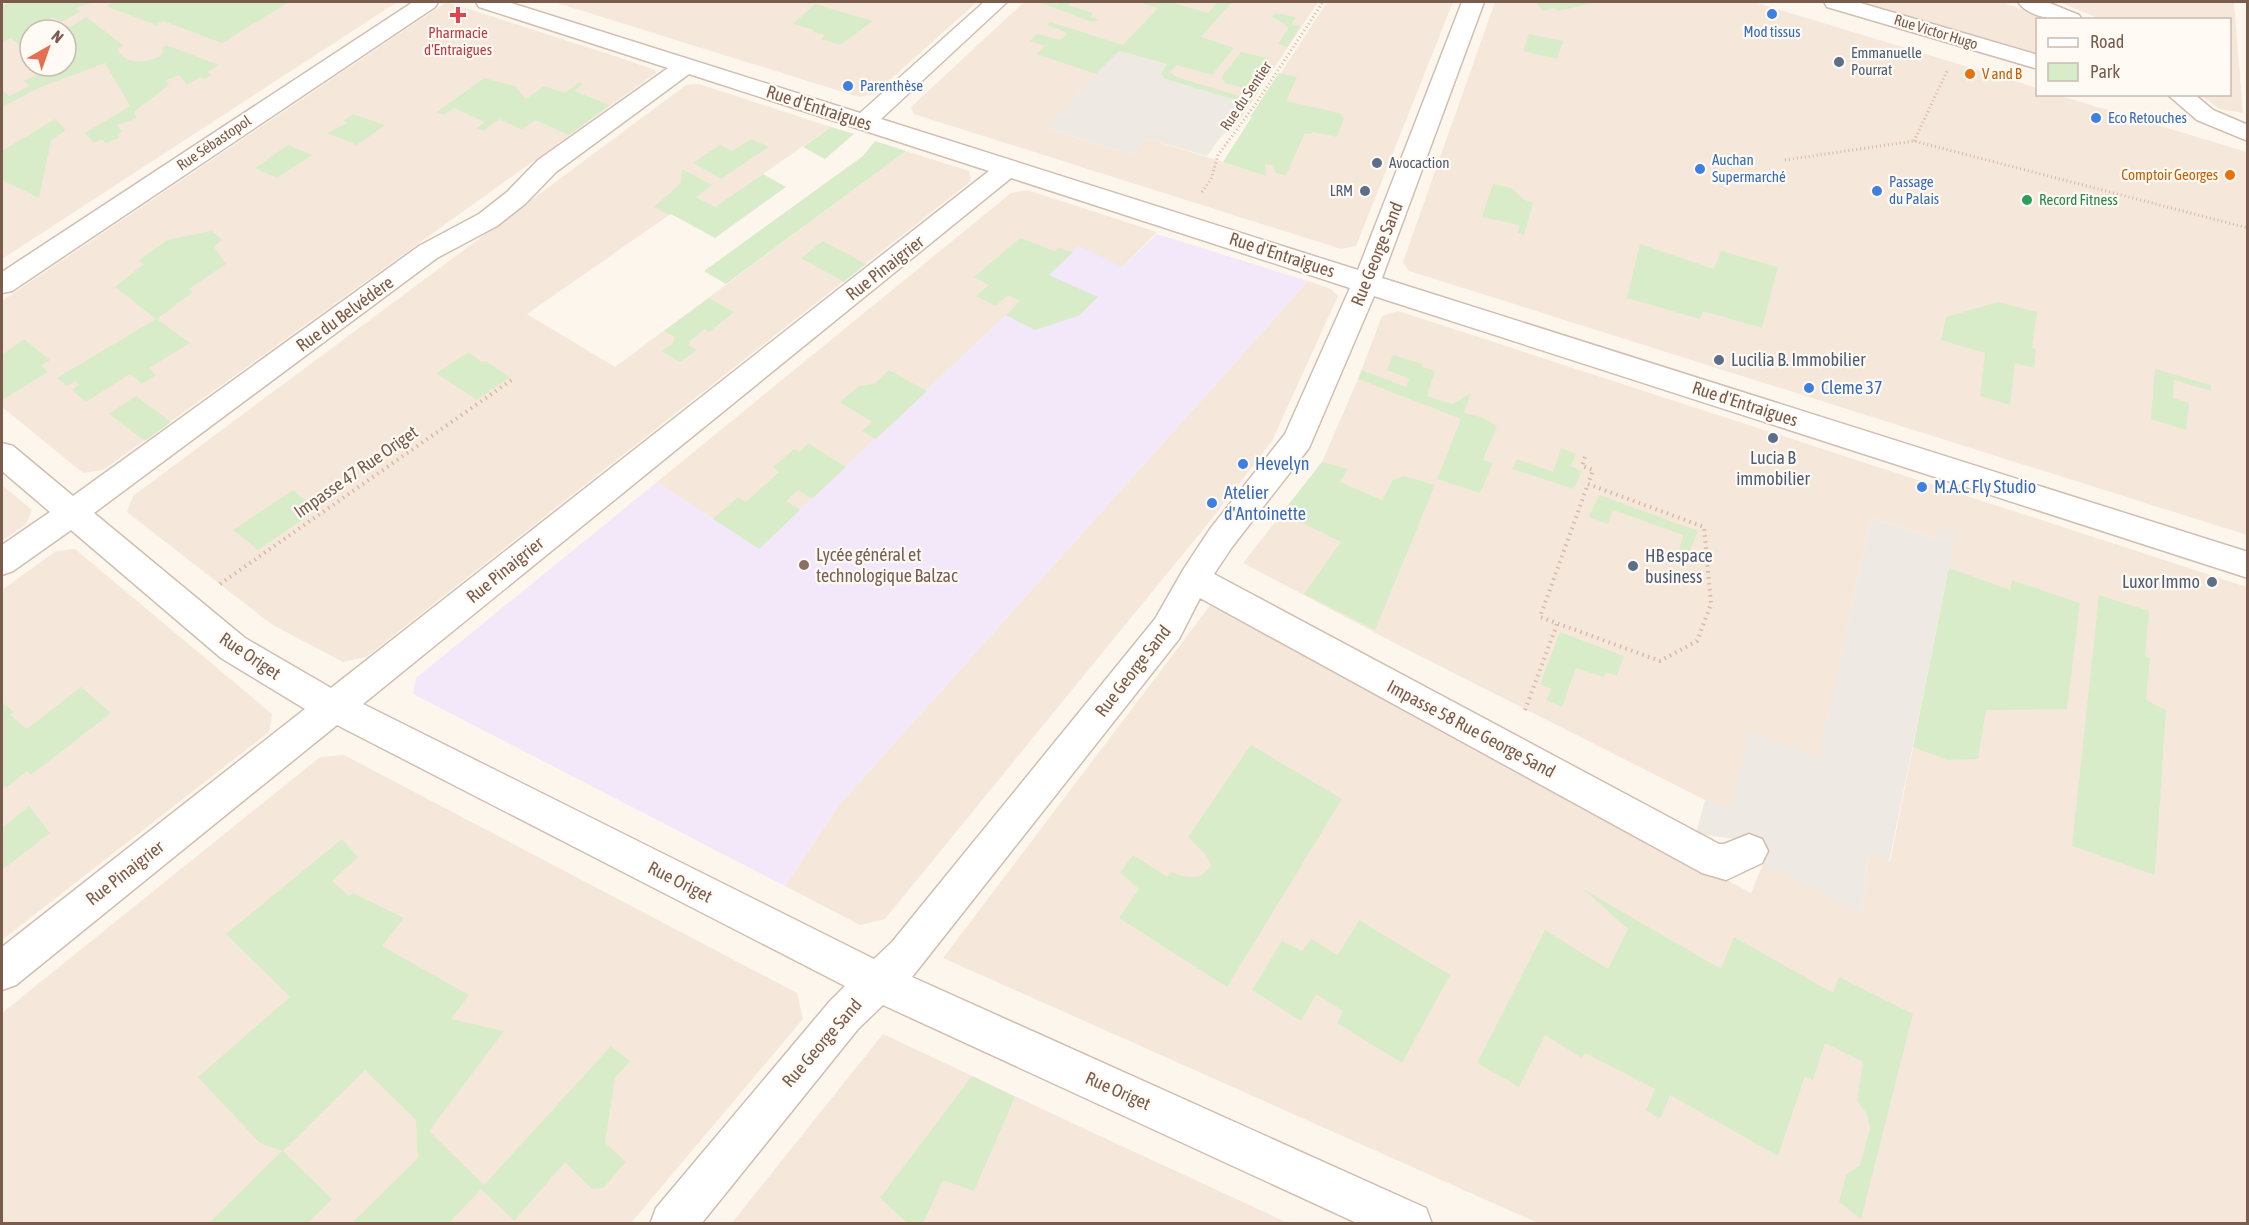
<svg xmlns="http://www.w3.org/2000/svg" width="2249" height="1225" viewBox="0 0 2249 1225" font-family="'Asap Condensed',sans-serif">
	<style>
		.residential { fill: #f5e8da; fill-rule: evenodd }
		.industrial { fill: #efe9e4 }
		.education { fill: #f3e8fa }
		.green { fill: #d8ecc9 }
		.lines { fill: none; stroke-linecap: round; stroke-linejoin: round }
		.minor-casing { stroke: #d1beb0; stroke-width: 3 }
		.path-far1 { stroke: #d9b8a5; stroke-width: 3; stroke-dasharray: 1 3; stroke-linecap: butt }
		.path { stroke: #d9b8a5; stroke-width: 4; stroke-dasharray: 1.5 4.5; stroke-linecap: butt }
		.minor { fill: #fff; fill-rule: evenodd }
		.shop-dot { fill: #3f7fe0; stroke: #fffaf3; stroke-width: 2 }
		.health-dot { fill: #e0444e; stroke: #fffaf3; stroke-width: 2 }
		.service-dot { fill: #5c6f8a; stroke: #fffaf3; stroke-width: 2 }
		.food-dot { fill: #e8710a; stroke: #fffaf3; stroke-width: 2 }
		.leisure-dot { fill: #2e9e5b; stroke: #fffaf3; stroke-width: 2 }
		.education-dot { fill: #8d6e63; stroke: #fffaf3; stroke-width: 2 }
		.labels { text-anchor: middle; stroke-width: 4.5; stroke-linejoin: round; paint-order: stroke }
		.far-shop-label { font-size: 15px; fill: #366cbe; stroke: #fffaf3; text-anchor: start }
		.far-street-label { font-size: 15px; fill: #7a5c4d; stroke: #fffaf3 }
		.far-health-label { font-size: 15px; fill: #be3a42; stroke: #fffaf3 }
		.far-service-label { font-size: 15px; fill: #4e5e75; stroke: #fffaf3; text-anchor: start }
		.far-food-label { font-size: 15px; fill: #c56008; stroke: #fffaf3; text-anchor: start }
		.far-leisure-label { font-size: 15px; fill: #27864d; stroke: #fffaf3; text-anchor: start }
		.street-label { font-size: 18px; fill: #7a5c4d; stroke: #fffaf3 }
		.service-label { font-size: 18px; fill: #4e5e75; stroke: #fffaf3; text-anchor: start }
		.shop-label { font-size: 18px; fill: #366cbe; stroke: #fffaf3; text-anchor: start }
		.education-label { font-size: 18px; fill: #785e54; stroke: #fffaf3; text-anchor: start }
	</style>
	<rect width="100%" height="100%" fill="#fdf6ec"/>
	<path class="residential" d="M2,2H397L2,259ZM30,30H66V66H30Z
		M554,2H977L874,94L859,97Z
		M1024,2H1318L1250,104L1165,79L1167,65L1118,51L1046,128L1133,155L1146,138L1223,162L1327,2H1453L1356,246L1341,249L914,114L911,107Z
		M1495,2H1754L2037,88L2038,94L2058,95L2247,152V535L1409,271L1403,262Z
		M1859,2H2003L2046,19L2038,20L2037,54Z
		M2059,2H2234L2243,113L2219,109L2201,95L2230,94V20L2101,19Z
		M445,3H450L618,57L655,70L656,73L103,470L83,473L2,407V301Z
		M699,84L831,127L715,207L695,197L527,314L615,367L906,151L969,171L971,181L366,657L343,662L271,624L127,512L133,496L686,85Z
		M1027,190L1157,232L1122,267L1021,301L759,549L657,482L1011,193Z
		M1308,281L1331,289L1338,296L1272,441L1210,521L885,919L860,925L785,886L839,805Z
		M1398,311L2247,587V1223H1538L943,958L1212,603L1751,893L1763,864L1862,913L1868,854L1890,862L1949,568L1936,539L1871,518L1819,758L1729,808L1705,800L1408,650L1243,563L1322,462L1358,379L1382,316Z
		M2,485L32,510L26,524L2,541Z
		M75,549L272,714L269,732L2,940V590L56,551Z
		M344,755L797,993L803,1019L631,1223L2,1224V1013L320,757Z
		M883,1034L1087,1130L1288,1223L731,1224Z"/>
	<path class="industrial" d="M1118,51L1167,65L1165,79L1250,104L1240,120L1219,139L1207,156L1146,138L1133,155L1046,128Z
		M1871,518L1936,539L1938,528L1956,534L1889,862L1868,854L1862,914L1763,864L1736,839L1696,834L1705,800L1730,808L1750,732L1819,757Z"/>
	<path class="education" d="M1157,234L1308,281L839,805L785,886L413,694L416,678L657,482L759,548L1079,246L1122,267Z"/>
	<path class="green" d="M10,2H94L76,8L80,12L61,22L54,17L40,24L45,27L51,25L59,29L67,26L70,27L86,17L123,45L117,49C126,66 146,63 160,56L163,53L162,48L166,45L219,65L208,72L212,75L205,79L200,77L187,85L179,75L166,80L169,85L134,112L137,118L117,125L122,132L117,134L119,138L106,143L102,139L94,143L85,133L130,106L105,63L43,86L2,107V90L9,96L30,86L23,81L57,66H66V30H30V44L27,42L19,45L11,38L2,42V6Z
		M114,2H289L222,43L163,21L156,25L106,6Z
		M1039,2L1057,4L1060,2H1071L1068,5L1093,13L1090,17L1100,20L1092,22Z
		M1139,2H1171L1208,13L1218,2H1232L1201,37L1234,48L1212,75L1177,65L1170,72L1176,77L1253,100L1250,104L1165,79L1161,73L1167,64L1119,51L1096,74L1036,54L1045,46L1030,41L1037,34L1061,40L1067,33L1047,25L1050,22L1123,45L1158,8Z
		M1541,2H1598L1558,11L1554,8L1543,11L1537,4Z
		M815,4L873,21L840,45L821,39L825,35L813,32L814,30L793,24Z
		M1276,13L1296,17L1292,24L1301,26L1287,47L1278,44L1288,29L1285,24L1272,17Z
		M1529,34L1563,41L1557,59L1523,51Z
		M1241,52L1268,58L1245,89L1225,83L1222,76Z
		M1279,73L1297,77L1286,101L1340,113L1344,119L1337,137L1313,132L1311,134L1305,133L1286,175L1276,173L1272,165L1265,164L1266,176L1223,162L1251,118L1263,121L1250,117Z
		M484,78L515,86L526,99L544,86L565,93L579,82L583,84L574,91L610,105L569,135L535,120L522,130L499,119L483,131L477,128L485,122L454,108L443,115L437,112Z
		M353,114L381,124L384,126L357,145L327,133L347,123L343,121Z
		M55,119L66,130L51,141L39,198L2,180V151Z
		M831,127L854,134L825,159L803,147Z
		M751,139L769,147L721,179L693,163L720,145L732,151Z
		M875,141L906,151L726,284L704,271L863,156Z
		M288,145L312,155L277,178L255,168Z
		M682,169L712,185L696,197L715,207L763,174L786,187L715,238L671,214L669,215L654,207L681,183Z
		M1493,184L1512,188L1523,199L1533,203L1524,235L1518,233L1519,225L1482,217Z
		M212,231L222,240L214,247L226,264L189,289L193,292L157,319L190,343L149,368L156,375L142,384L130,374L86,402L72,390L79,385L75,381L67,386L57,378L156,319L115,287L144,264L138,261L167,240Z
		M1020,238L1055,251L1058,248L1073,252L1049,275L1098,297L1080,315L1035,330L1006,315L1020,301L1008,295L996,306L976,296L989,285L974,277Z
		M823,241L866,264L844,282L801,258Z
		M1640,244L1714,269L1721,251L1778,267L1762,328L1703,311L1700,319L1627,298Z
		M709,298L734,312L709,332L704,329L690,341L689,346L697,350L680,362L662,351L673,343L674,337L664,331Z
		M1998,302L2037,312L2032,348L2036,349L2034,368L2015,363L2010,405L1980,396L1985,353L1941,340L1946,317Z
		M24,339L50,360L41,366L48,372L2,400V355Z
		M469,352L481,362L486,361L510,377L477,400L436,373Z
		M1393,355L1422,364V367L1435,371L1427,396L1452,404L1471,393L1464,413L1481,417L1497,426L1483,460L1493,463L1480,493L1437,479L1461,419L1358,379L1362,370L1406,387L1409,379L1387,370Z
		M2155,369L2211,385V391L2174,380L2173,398L2189,403L2186,430L2151,419Z
		M889,370L927,391L876,439L862,431L872,422L840,402L859,386L874,384Z
		M136,396L171,422L145,441L109,414Z
		M808,443L846,467L812,499L798,490L786,501L800,510L759,549L713,519L738,497L746,502L779,472L773,467L794,449L800,452Z
		M1561,448L1576,454L1571,466L1582,471L1574,489L1512,469L1517,459L1553,472Z
		M1322,462L1348,469L1340,482L1382,500L1393,480L1404,476L1435,485L1375,630L1304,594L1341,542L1282,513Z
		M293,490L317,510L258,550L233,530Z
		M1599,495L1698,531L1687,558L1678,554L1683,535L1613,510L1608,524L1589,517Z
		M1949,568L2010,590L2012,580L2080,603L2067,709L1986,710L1978,759L1947,760L1913,747Z
		M2099,595L2149,611L2145,656L2150,658L2146,700L2166,710L2155,875L2072,846Z
		M1560,632L1624,656L1617,676L1606,672L1604,677L1576,668L1562,707L1546,700L1552,689L1540,684Z
		M81,687L111,713L31,775L27,771L6,788L2,784V702L14,712L10,715L27,729Z
		M1251,745L1342,799L1227,987L1119,918L1139,889L1120,873L1133,855L1167,877L1171,872C1188,878 1200,882 1211,865L1206,855L1188,837Z
		M29,806L50,833L2,870V828Z
		M342,839L358,857L332,881L349,896L353,893L404,918L382,946L469,995L451,1019L504,1031L429,1131L484,1185L611,1046L630,1061L615,1078L605,1143L626,1162L603,1188L592,1189L565,1162L514,1221L481,1189L449,1223H352L418,1158L416,1120L365,1070L283,1151L332,1199L308,1223H209L282,1151L260,1143L198,1077L290,997L226,934Z
		M1583,889L1721,969L1734,937L1833,993L1839,977L1913,1014L1861,1219L1839,1202L1846,1175L1860,1165L1870,1129L1867,1114L1857,1101L1863,1062L1825,1043L1813,1080L1805,1076L1778,1156L1670,1095L1660,1119L1646,1110L1655,1089L1585,1053L1582,1058L1545,1035L1519,1087L1477,1063L1545,930L1608,969L1628,929Z
		M1359,920L1450,975L1402,1063L1337,1023L1343,1011L1316,994L1301,1021L1252,990L1282,941L1302,951L1311,939L1338,955Z
		M972,1076L1015,1097L974,1191L943,1180L923,1223H907L880,1198Z"/>
	<g class="lines">
		<defs>
			<path id="minor" d="M413,2H438L435,7L12,291L2,293V272Z
				M476,2H508L860,113L984,2H1007L881,119L1358,270L1462,2H1484L1382,278L2248,552V578L1374,296L1309,448L1232,547L1214,574L1719,844H1724L1749,834L1762,839L1768,851L1762,863L1726,880L1702,873L1200,598L1179,639L912,977L1426,1208L1432,1224H1359L883,1005L858,1029L701,1224H650L656,1208L830,1001L845,986L337,725L16,985L2,990V947L305,709L221,658L71,530L13,571L2,575V545L50,512L2,471V443L13,446L73,496L419,246L479,214L507,192L538,160L668,68L479,7ZM689,74L989,171L331,688L245,638L94,513L437,258L497,226L525,204L556,172ZM1011,178L1350,288L1285,434L1210,529L1183,570L1155,619L892,942L874,959L363,704Z
				M1824,2H1857L2038,55V69L1827,7Z
				M2018,2H2047L2079,15L2082,20C2063,20 2030,20 2018,2Z
				M2167,94H2194L2213,110L2248,125V141L2197,120Z"/>
		</defs>
		<use href="#minor" class="minor-casing"/>
		<path class="path-far1" d="M1914,141L1948,69
			M1785,160L1914,141L2248,228
			M1202,192L1211,179L1218,155L1257,102L1323,2"/>
		<path class="path" d="M1585,457L1582,466L1593,470L1588,484
			M1588,484L1704,527L1711,604L1697,641L1660,661L1540,617Z
			M220,584L513,379
			M1525,710L1557,624"/>
		<use href="#minor" class="minor"/>
	</g>
	<g class="shop-dot">
		<circle cx="1772" cy="14" r="6"/>
		<circle cx="848" cy="86" r="6"/>
		<circle cx="2096" cy="118" r="6"/>
		<circle cx="1700" cy="169" r="6"/>
		<circle cx="1877" cy="191" r="6"/>
		<circle cx="1809" cy="388" r="6"/>
		<circle cx="1243" cy="464" r="6"/>
		<circle cx="1922" cy="487" r="6"/>
		<circle cx="1212" cy="503" r="6"/>
	</g>
	<path class="health-dot" d="M455 6h6v6h6v6h-6v6h-6v-6h-6v-6h6z"/>
	<g class="service-dot">
		<circle cx="1839" cy="62" r="6"/>
		<circle cx="1377" cy="163" r="6"/>
		<circle cx="1365" cy="191" r="6"/>
		<circle cx="1719" cy="360" r="6"/>
		<circle cx="1773" cy="438" r="6"/>
		<circle cx="1633" cy="566" r="6"/>
		<circle cx="2212" cy="582" r="6"/>
	</g>
	<g class="food-dot">
		<circle cx="1970" cy="74" r="6"/>
		<circle cx="2230" cy="175" r="6"/>
	</g>
	<circle class="leisure-dot" cx="2027" cy="200" r="6"/>
	<circle class="education-dot" cx="804" cy="565" r="6"/>
	<g class="labels">
		<g class="far-shop-label">
			<text x="1772" y="37" text-anchor="middle">Mod tissus</text>
			<text x="860" y="91">Parenthèse</text>
			<text x="2108" y="123">Eco Retouches</text>
			<text x="1712" y="165">Auchan<tspan x="1712" dy="17">Supermarché</tspan></text>
			<text x="1889" y="187">Passage<tspan x="1889" dy="17">du Palais</tspan></text>
		</g>
		<g class="far-street-label">
			<text transform="translate(1936 32) rotate(17)" y="5">Rue Victor Hugo</text>
			<text transform="translate(1246 96) rotate(-56)" y="5">Rue du Sentier</text>
			<text transform="translate(214 143) rotate(-34)" y="5">Rue Sébastopol</text>
		</g>
		<g class="far-health-label">
			<text x="458" y="38">Pharmacie<tspan x="458" dy="17">d'Entraigues</tspan></text>
		</g>
		<g class="far-service-label">
			<text x="1851" y="58">Emmanuelle<tspan x="1851" dy="17">Pourrat</tspan></text>
			<text x="1389" y="168">Avocaction</text>
			<text x="1353" y="196" text-anchor="end">LRM</text>
		</g>
		<g class="far-food-label">
			<text x="1982" y="79">V and B</text>
			<text x="2218" y="180" text-anchor="end">Comptoir Georges</text>
		</g>
		<g class="far-leisure-label">
			<text x="2039" y="205">Record Fitness</text>
		</g>
		<g class="street-label">
			<text transform="translate(819 108) rotate(18)" y="6">Rue d'Entraigues</text>
			<text transform="translate(1377 254) rotate(-68)" y="6">Rue George Sand</text>
			<text transform="translate(1282 255) rotate(18)" y="6">Rue d'Entraigues</text>
			<text transform="translate(885 268) rotate(-38)" y="6">Rue Pinaigrier</text>
			<text transform="translate(345 314) rotate(-36)" y="6">Rue du Belvédère</text>
			<text transform="translate(1745 404) rotate(18)" y="6">Rue d'Entraigues</text>
			<text transform="translate(356 472) rotate(-35)" y="6">Impasse 47 Rue Origet</text>
			<text transform="translate(505 570) rotate(-39)" y="6">Rue Pinaigrier</text>
			<text transform="translate(250 656) rotate(34)" y="6">Rue Origet</text>
			<text transform="translate(1133 671) rotate(-52)" y="6">Rue George Sand</text>
			<text transform="translate(1471 729) rotate(28)" y="6">Impasse 58 Rue George Sand</text>
			<text transform="translate(125 873) rotate(-38)" y="6">Rue Pinaigrier</text>
			<text transform="translate(680 882) rotate(27)" y="6">Rue Origet</text>
			<text transform="translate(822 1043) rotate(-49)" y="6">Rue George Sand</text>
			<text transform="translate(1118 1091) rotate(24)" y="6">Rue Origet</text>
		</g>
		<g class="service-label">
			<text x="1731" y="366">Lucilia B. Immobilier</text>
			<text x="1773" y="464" text-anchor="middle">Lucia B<tspan x="1773" dy="21">immobilier</tspan></text>
			<text x="1645" y="562">HB espace<tspan x="1645" dy="21">business</tspan></text>
			<text x="2200" y="588" text-anchor="end">Luxor Immo</text>
		</g>
		<g class="shop-label">
			<text x="1821" y="394">Cleme 37</text>
			<text x="1255" y="470">Hevelyn</text>
			<text x="1934" y="493">M.A.C Fly Studio</text>
			<text x="1224" y="499">Atelier<tspan x="1224" dy="21">d'Antoinette</tspan></text>
		</g>
		<g class="education-label">
			<text x="816" y="561">Lycée général et<tspan x="816" dy="21">technologique Balzac</tspan></text>
		</g>
	</g>
	<rect width="2249" height="1225" fill="none" stroke="#7a5c4d" stroke-width="6"/>
	<rect x="2036" y="18" width="195" height="78" fill="#fffaf3" stroke="#cabbb1" stroke-width="1.5"/>
	<rect x="2048" y="38" width="30" height="9" fill="#ffffff" stroke="#cabbb1" stroke-width="1.5"/>
	<text x="2090" y="48" font-size="18" fill="#7a5c4d">Road</text>
	<rect x="2048" y="63" width="30" height="18" fill="#d8ecc9" stroke="#cabbb1" stroke-width="1.5"/>
	<text x="2090" y="78" font-size="18" fill="#7a5c4d">Park</text>
	<g transform="translate(48 48) rotate(40)"><circle r="28" fill="#fffaf3" stroke="#cabbb1" stroke-width="1.5"/>
	<path d="M0-4.5L10 22L0 15L-10 22Z" fill="#e76f51"/>
	<text y="-9" font-size="16" font-weight="bold" text-anchor="middle" fill="#7a5c4d">N</text>
	</g>
</svg>
